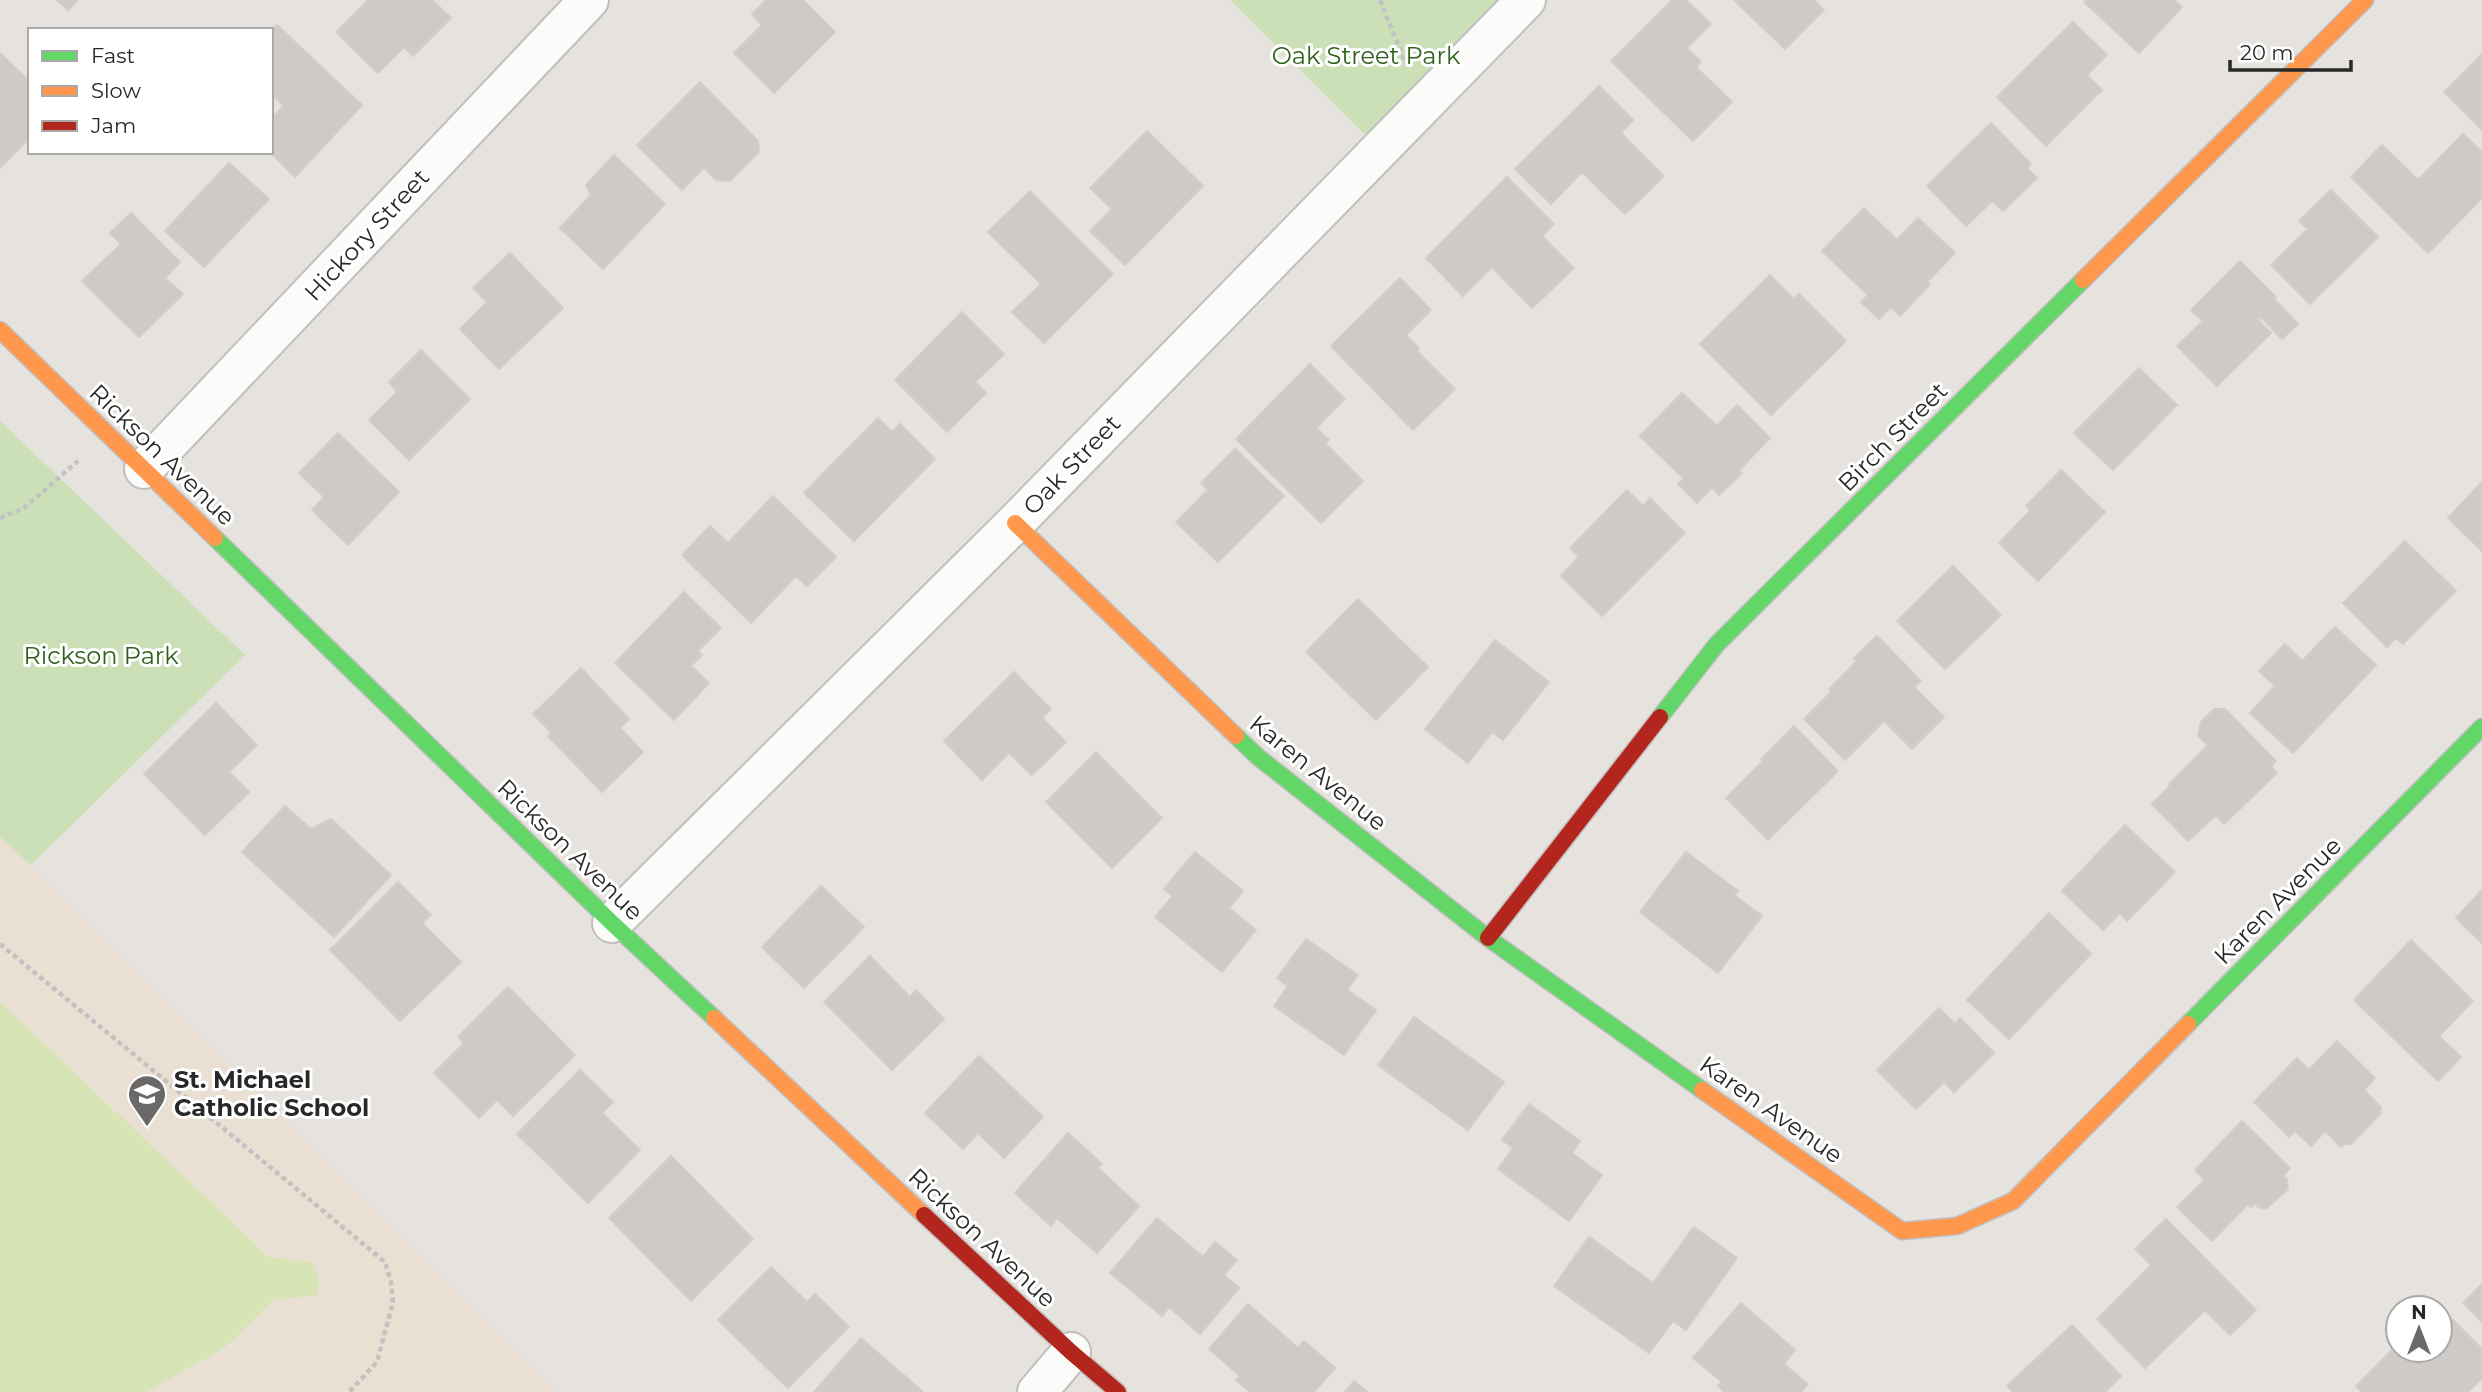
<svg xmlns="http://www.w3.org/2000/svg" width="2482" height="1392" viewBox="0 0 2482 1392" font-family="Montserrat,sans-serif">
	<style>
		.education { fill: #e9e0d3 }
		.green { fill: #cce0b8 }
		.pitch { fill: #d7e4b5 }
		.building { fill: #cdcac8; stroke: #d1ceca; stroke-width: 2 }
		.lines { fill: none; stroke-linecap: round; stroke-linejoin: round }
		.street-casing { stroke: #c0bfbf; stroke-width: 42 }
		.fast-casing { stroke: #c0bfbf; stroke-width: 19 }
		.slow-casing { stroke: #c0bfbf; stroke-width: 19 }
		.jam-casing { stroke: #c0bfbf; stroke-width: 19 }
		.path { stroke: #c3c2c2; stroke-width: 4.5; stroke-dasharray: 5 3.5; stroke-linecap: butt }
		.street { stroke: #fbfbfa; stroke-width: 38 }
		.fast { stroke: #63d668; stroke-width: 16 }
		.slow { stroke: #ff974d; stroke-width: 16 }
		.jam { stroke: #b3261e; stroke-width: 16 }
		.labels { text-anchor: middle; stroke-width: 6; stroke-linejoin: round; paint-order: stroke }
		.park-label { font-size: 24px; fill: #30611c; stroke: #fff }
		.street-label { font-size: 24px; fill: #282828; stroke: #fff }
		.poi-label { font-size: 24px; font-weight: bold; fill: #282828; stroke: #fff; text-anchor: start }
	</style>
	<rect width="100%" height="100%" fill="#e6e2de"/>
	<path class="education" d="M0,837L31,865L557,1392H0Z"/>
	<path class="green" d="M1230,0H1500L1366,136Z
		M0,421L245,655L31,865L0,837Z"/>
	<path class="pitch" d="M0,1002L269,1257L309,1262L314,1265L319,1280L317,1295L274,1300L224,1348L146,1392H0Z"/>
	<path class="building" d="M57,0H78L68,10Z
		M368,0H432L451,18L413,56L404,47L378,73L336,32Z
		M766,0H803L835,32L774,93L734,53L762,25L752,14Z
		M1672,0H1686L1711,24L1687,48L1701,62L1696,67L1732,102L1693,141L1611,61Z
		M1734,0H1814L1824,10L1785,49Z
		M2086,0H2174L2182,7L2139,53L2084,2Z
		M2073,22L2107,55L2087,75L2102,90L2046,146L1997,97Z
		M277,25L362,105L295,177L270,152L271,119L284,106L271,94V31Z
		M0,53L30,82V137L0,168Z
		M2482,54V130L2444,92Z
		M700,82L758,141L759,152L730,181L716,180L704,168L682,190L637,145Z
		M1599,86L1633,120L1621,133L1664,176L1625,214L1582,172L1551,204L1515,169Z
		M1991,123L2031,164L2027,168L2037,178L2003,211L1992,201L1966,226L1927,186Z
		M1147,131L1203,186L1125,265L1090,231L1112,209L1090,188Z
		M2463,134L2482,152V198L2428,253L2351,177L2382,145L2418,180Z
		M614,155L665,204L603,269L560,228L591,195L586,185Z
		M229,163L269,199L204,267L165,231Z
		M1507,177L1554,224L1542,236L1574,268L1532,308L1492,267L1463,296L1426,258Z
		M2331,190L2378,237L2310,304L2271,265L2308,229L2299,221Z
		M1030,191L1113,274L1044,343L1012,312L1041,284L988,232Z
		M1864,208L1897,240L1918,218L1955,253L1927,282L1930,284L1900,316L1891,307L1879,319L1861,302L1868,295L1822,251Z
		M131,213L180,262L165,278L183,294L139,337L82,281L121,244L110,233Z
		M510,253L563,308L499,369L460,329L487,302L473,288Z
		M2240,261L2276,297L2274,299L2298,324L2282,339L2261,317L2258,320L2271,333L2217,386L2177,346L2203,321L2191,310Z
		M1770,275L1794,299L1799,294L1846,341L1771,415L1700,344Z
		M1400,278L1431,310L1406,335L1419,348L1417,351L1455,389L1413,430L1331,346Z
		M962,312L1004,354L975,382L986,393L947,432L895,380Z
		M421,350L470,399L409,460L369,420L397,392L389,382Z
		M1310,364L1345,399L1316,428L1329,440L1325,443L1363,481L1321,523L1236,439Z
		M2139,368L2177,405L2113,470L2074,433Z
		M1682,393L1717,426L1737,405L1770,438L1739,470L1742,473L1719,495L1712,488L1697,503L1678,484L1684,479L1640,436Z
		M878,418L892,432L900,424L935,459L854,541L804,493Z
		M338,433L399,492L348,545L312,510L324,497L299,473Z
		M1235,449L1284,496L1218,562L1176,522L1208,490L1201,483Z
		M2061,470L2105,512L2038,581L1999,543L2030,511L2026,506Z
		M2482,482V551L2448,518Z
		M1627,490L1643,506L1650,498L1685,533L1602,616L1561,576L1579,557L1570,548Z
		M773,496L836,557L807,586L796,576L751,623L682,555L710,526L728,543Z
		M2405,541L2456,591L2403,644L2396,638L2387,647L2343,603Z
		M1953,566L2001,615L1945,669L1897,621Z
		M684,592L721,628L698,651L702,655L691,666L709,683L674,720L615,663Z
		M1358,599L1428,667L1376,720L1306,652Z
		M2335,627L2376,665L2293,753L2250,713L2275,686L2259,671L2285,644L2302,661Z
		M1877,636L1921,681L1914,687L1944,717L1912,749L1884,721L1845,760L1804,719L1832,691L1829,689L1857,661L1854,658Z
		M1495,640L1549,682L1503,740L1492,732L1468,763L1425,729Z
		M581,668L629,719L620,728L643,752L602,792L548,736L552,733L533,714Z
		M1014,672L1051,709L1042,718L1066,742L1032,775L1009,753L982,780L944,741Z
		M216,703L257,745L229,772L249,792L205,835L144,774Z
		M2214,709H2225L2276,761L2271,767L2277,773L2224,824L2216,815L2188,841L2152,804L2170,786L2169,784L2208,745L2198,736L2201,722Z
		M1794,726L1838,771L1768,840L1726,798L1763,761L1761,759Z
		M1096,752L1162,818L1112,868L1046,802Z
		M285,806L311,829L331,819L391,875L334,937L242,852Z
		M2125,825L2175,872L2127,921L2120,913L2103,930L2062,891Z
		M1195,852L1243,891L1229,908L1256,930L1222,972L1155,917L1173,896L1164,889Z
		M1686,852L1738,891L1734,895L1762,916L1718,973L1640,912Z
		M398,882L431,915L422,923L461,962L400,1021L330,950Z
		M821,886L864,927L804,988L762,947Z
		M2482,890V943L2456,918Z
		M2049,913L2091,954L2009,1039L1967,1000Z
		M1306,939L1358,975L1347,990L1376,1010L1344,1055L1274,1006L1288,986L1277,978Z
		M2411,940L2473,1001L2439,1036L2461,1057L2438,1081L2354,1000Z
		M870,956L910,997L916,990L944,1019L892,1070L824,1002Z
		M508,987L575,1055L513,1116L497,1100L479,1118L434,1073L464,1043L458,1037Z
		M1939,1008L1955,1024L1960,1018L1994,1053L1954,1092L1944,1082L1916,1109L1877,1070Z
		M1414,1017L1504,1082L1468,1130L1378,1065Z
		M2337,1041L2375,1078L2364,1090L2381,1107L2380,1114L2351,1144H2345L2341,1147L2325,1131L2311,1146L2295,1131L2289,1137L2254,1102L2297,1058L2309,1070Z
		M979,1056L1043,1117L1004,1158L978,1133L963,1149L925,1113Z
		M580,1070L613,1102L602,1113L640,1150L588,1203L517,1134Z
		M1529,1104L1580,1141L1572,1153L1602,1175L1569,1221L1498,1169L1513,1148L1502,1140Z
		M2242,1121L2290,1168L2283,1176L2287,1179L2288,1189L2266,1209L2258,1207L2255,1203L2251,1207L2248,1204L2212,1241L2177,1207L2205,1180L2195,1170Z
		M1068,1133L1102,1164L1098,1168L1139,1206L1097,1253L1057,1218L1051,1226L1015,1193Z
		M671,1156L753,1239L691,1301L609,1218Z
		M1157,1218L1203,1257L1215,1242L1237,1260L1224,1275L1239,1288L1200,1334L1169,1307L1162,1316L1110,1273Z
		M2166,1219L2256,1310L2230,1335L2205,1310L2145,1368L2097,1319L2151,1265L2135,1249Z
		M1694,1227L1737,1258L1686,1330L1673,1321L1649,1353L1554,1286L1589,1237L1653,1283Z
		M771,1267L807,1302L815,1294L849,1327L788,1388L718,1320Z
		M2482,1284V1322L2463,1303Z
		M1741,1303L1795,1350L1784,1364L1808,1384L1801,1392H1724L1718,1386L1722,1382L1693,1358Z
		M1248,1304L1298,1348L1304,1341L1335,1368L1314,1392H1250L1236,1380L1240,1376L1209,1349Z
		M2452,1319L2482,1349V1378L2468,1392H2362L2356,1386L2398,1344V1350H2440V1331Z
		M2072,1325L2121,1376L2105,1392H2013L2007,1386Z
		M861,1338L922,1391V1392H814Z
		M1354,1381L1367,1392H1345Z"/>
	<g class="lines">
		<defs>
			<path id="street" d="M144,469L589,0
				M612,923L1015,523L1526,0
				M1037,1392L1071,1352"/>
			<path id="fast" d="M215,538L612,923L714,1018
				M1660,717L1717,644L2083,280
				M1236,736L1258,757L1488,938L1702,1090
				M2188,1024L2482,727"/>
			<path id="slow" d="M2083,280L2365,0
				M0,330L215,538
				M1015,523L1236,736
				M714,1018L924,1215
				M1702,1090L1902,1231L1957,1226L2013,1201L2188,1024"/>
			<path id="jam" d="M1488,938L1660,717
				M924,1215L1071,1352L1118,1392"/>
		</defs>
		<use href="#street" class="street-casing"/>
		<use href="#fast" class="fast-casing"/>
		<use href="#slow" class="slow-casing"/>
		<use href="#jam" class="jam-casing"/>
		<path class="path" d="M1380,0L1406,64
			M0,518L24,508L78,461
			M0,944L385,1262L391,1282L393,1302L377,1362L349,1392"/>
		<use href="#street" class="street"/>
		<use href="#fast" class="fast"/>
		<use href="#slow" class="slow"/>
		<use href="#jam" class="jam"/>
	</g>
	<defs>
		<symbol id="school-pin" viewBox="-11 -11 22 30"><path d="M0 17L-7.5 6A9.5 9.5 0 1 1 7.5 6Z" fill="#6a6968" stroke="#fff"/><path d="M0-5L7-2L0 1L-7-2ZM-4 1L0 2.5L4 1V4Q0 6-4 4Z" fill="#fff"/></symbol>
	</defs>
	<g fill-rule="evenodd">
		<use href="#school-pin" x="125" y="1072" width="44" height="60"/>
	</g>
	<g class="labels">
		<g class="park-label">
			<text x="1366" y="64">Oak Street Park</text>
			<text x="101" y="664">Rickson Park</text>
		</g>
		<g class="street-label">
			<text transform="translate(367 235) rotate(-47)" y="8">Hickory Street</text>
			<text transform="translate(1893 437) rotate(-45)" y="8">Birch Street</text>
			<text transform="translate(162 455) rotate(44)" y="8">Rickson Avenue</text>
			<text transform="translate(1072 465) rotate(-46)" y="8">Oak Street</text>
			<text transform="translate(1318 773) rotate(39)" y="8">Karen Avenue</text>
			<text transform="translate(570 850) rotate(44)" y="8">Rickson Avenue</text>
			<text transform="translate(2278 901) rotate(-45)" y="8">Karen Avenue</text>
			<text transform="translate(1771 1110) rotate(35)" y="8">Karen Avenue</text>
			<text transform="translate(982 1238) rotate(43)" y="8">Rickson Avenue</text>
		</g>
		<g class="poi-label">
			<text x="174" y="1088">St. Michael<tspan x="174" dy="28">Catholic School</tspan></text>
		</g>
	</g>
	<rect x="28" y="28" width="245" height="126" fill="#ffffff" stroke="#a9a9a9" stroke-width="2"/>
	<rect x="42" y="51" width="35" height="10" fill="#63d668" stroke="#a9a9a9" stroke-width="2"/>
	<text x="91" y="63" font-size="21" fill="#282828">Fast</text>
	<rect x="42" y="86" width="35" height="10" fill="#ff974d" stroke="#a9a9a9" stroke-width="2"/>
	<text x="91" y="98" font-size="21" fill="#282828">Slow</text>
	<rect x="42" y="121" width="35" height="10" fill="#b3261e" stroke="#a9a9a9" stroke-width="2"/>
	<text x="91" y="133" font-size="21" fill="#282828">Jam</text>
	<g transform="translate(2419 1329)"><circle r="33" fill="#ffffff" stroke="#a9a9a9" stroke-width="2"/>
	<path d="M0-5L12 26L0 18L-12 26Z" fill="#6a6968"/>
	<text y="-10" font-size="19" font-weight="bold" text-anchor="middle" fill="#282828">N</text>
	</g>
	<path d="M2230 60v10h121v-10" fill="none" stroke="#282828" stroke-width="3.5"/>
	<text x="2240" y="60" font-size="21" fill="#282828" stroke="#ffffff" stroke-width="5" paint-order="stroke">20 m</text>
</svg>
